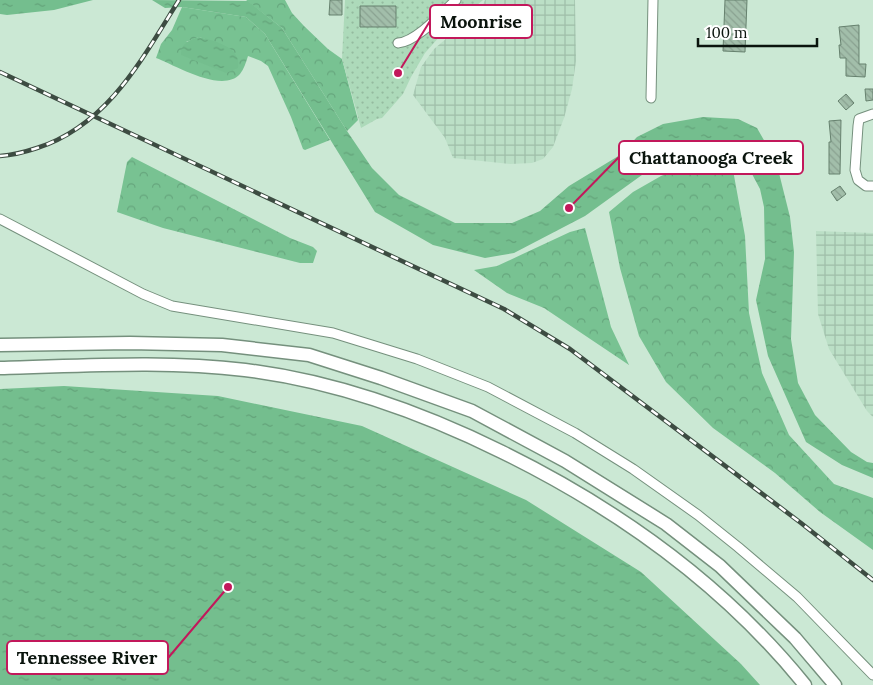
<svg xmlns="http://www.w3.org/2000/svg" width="873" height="685" viewBox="0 0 873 685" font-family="Lora,serif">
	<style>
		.industrial { fill: url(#industrial-grid) }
		.forest { fill: url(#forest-crowns); fill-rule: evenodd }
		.park { fill: url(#park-dots) }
		.water { fill: url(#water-ripples) }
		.building { fill: url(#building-back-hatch); stroke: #66816e }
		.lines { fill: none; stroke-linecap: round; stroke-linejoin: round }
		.minor-casing { stroke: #75907d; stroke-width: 11 }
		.highway-casing { stroke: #75907d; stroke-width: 15 }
		.minor { stroke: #fff; stroke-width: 9 }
		.highway { stroke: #fff; stroke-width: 12 }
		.rail-casing { stroke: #3d4c42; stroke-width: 4.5 }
		.rail { stroke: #fff; stroke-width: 2.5; stroke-dasharray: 8; stroke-linecap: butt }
		.leader { fill: none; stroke: #c2185b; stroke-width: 2 }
		.callout-dot { fill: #c2185b; stroke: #fff; stroke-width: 2 }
		.callout { fill: #fff; stroke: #c2185b; stroke-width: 2 }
		.callout-label { font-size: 18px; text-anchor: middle; font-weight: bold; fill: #0a140d }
	</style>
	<defs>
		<pattern id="industrial-grid" width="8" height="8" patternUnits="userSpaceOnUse" patternTransform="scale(1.25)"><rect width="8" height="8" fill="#bbdfc6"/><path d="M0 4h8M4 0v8" fill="none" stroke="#9fbea9"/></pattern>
		<pattern id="forest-crowns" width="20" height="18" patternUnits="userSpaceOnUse" patternTransform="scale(1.25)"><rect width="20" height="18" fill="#78c292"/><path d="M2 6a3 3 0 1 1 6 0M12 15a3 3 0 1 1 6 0" fill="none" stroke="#66a67d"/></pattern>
		<pattern id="park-dots" width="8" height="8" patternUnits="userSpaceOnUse" patternTransform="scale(1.25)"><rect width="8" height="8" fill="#addaba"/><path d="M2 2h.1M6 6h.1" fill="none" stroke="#94ba9f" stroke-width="1.8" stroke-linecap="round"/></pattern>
		<pattern id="water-ripples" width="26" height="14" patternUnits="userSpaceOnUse" patternTransform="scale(1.25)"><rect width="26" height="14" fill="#74be8e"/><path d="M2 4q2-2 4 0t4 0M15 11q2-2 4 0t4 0" fill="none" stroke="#63a279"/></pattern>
		<pattern id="building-back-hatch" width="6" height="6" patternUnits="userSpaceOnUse" patternTransform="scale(1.25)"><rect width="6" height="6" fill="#a2beaa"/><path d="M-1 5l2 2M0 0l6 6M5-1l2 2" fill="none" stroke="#8aa291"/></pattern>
	</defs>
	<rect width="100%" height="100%" fill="#cbe8d4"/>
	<path class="industrial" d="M485,0H575L576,61L572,89L564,118L553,147L543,159L532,163L510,164L453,158L445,138L413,95L421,67L434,49L481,9Z
		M816,231L873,233V417L867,411L829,349L818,314Z"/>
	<path class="forest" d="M246,0H285L292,13L304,26L328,49L342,59L358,120L347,131L282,28Z
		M182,7L246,17L265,34L330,140L305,150L303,149L291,117L268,66L261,61L248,56C246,62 244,69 240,74C222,94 175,65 156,58L161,44L172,30ZM199,37L220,44L186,42Z
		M709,155L733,170L745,236L749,313L762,373L789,435L834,484L873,498V550L820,512L775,473L713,428L666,382L639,336L620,268L609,212L633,192L661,176Z
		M132,157L290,238L313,247L317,251L313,263H300L163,228L117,212L127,162Z
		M585,228L611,327L629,365L544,308L507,293L474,270L497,266L570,232Z"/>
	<path class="park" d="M345,0H483L441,35L425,53L411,77L403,94L382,118L377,119L361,128L342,59Z"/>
	<path class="water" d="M0,0H93L54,10L7,15L0,14Z
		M152,0L248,1L282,28L347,131L372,168L399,195L455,223H512L540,211L569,186L620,155L637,137L663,124L703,117L738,119L757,128L776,161L790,217L794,252L791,339L798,383L815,415L851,452L867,462L873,463V478L842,465L806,442L768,356L756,300L765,259L764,207L760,189L744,159L725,146L711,145L660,162L585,216L514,253L485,258L433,245L375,212L265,34L246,17L182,7L165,8Z
		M199,37C215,41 242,47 238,68L226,73L181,55C180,44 190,39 199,37Z
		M64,386L218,396L362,426L526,500L641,572L741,664L760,685H0V389Z"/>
	<path class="building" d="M330,0H342V15H329Z
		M725,0H747L745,52L723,51Z
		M360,6H396V27H360Z
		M859,25V64H866L865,77L846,76V58H840L839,45H841L839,27Z
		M865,89H873V100L866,101Z
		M846,94L854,103L846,110L838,101Z
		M841,120L840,174H829V142H831L829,121Z
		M840,186L846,194L837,201L831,192Z"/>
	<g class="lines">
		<defs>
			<path id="minor" d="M398,43C416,42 442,13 456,0
				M651,98L653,0
				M873,114L859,119L858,126L855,170L858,180L866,186H873
				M0,219L143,294L172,306L333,333L417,359L488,387L575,433L633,469L698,515L738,547L797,597L873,675"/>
			<path id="highway" d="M0,345L130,343L222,345L309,355L381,378L472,411L565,461L666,524L720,566L795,638L835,685
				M0,368C81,366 164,360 245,370C335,381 421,412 502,452C618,509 724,585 805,685"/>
		</defs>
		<use href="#minor" class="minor-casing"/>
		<use href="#highway" class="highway-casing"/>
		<use href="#minor" class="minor"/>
		<use href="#highway" class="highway"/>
		<defs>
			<path id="rail" d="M0,72L504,309L570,349L801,523L873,580
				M0,156C13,155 25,152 37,148C108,125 142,59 179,0"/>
		</defs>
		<use href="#rail" class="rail-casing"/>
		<use href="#rail" class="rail"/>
	</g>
	<path class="leader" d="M398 73L430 21M569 208L619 157M228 587L168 658"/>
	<g class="callout-dot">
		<circle cx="398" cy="73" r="5"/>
		<circle cx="569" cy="208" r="5"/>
		<circle cx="228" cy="587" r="5"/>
	</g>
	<g class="callout">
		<rect x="430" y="5" width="102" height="33" rx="5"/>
		<rect x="619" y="141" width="184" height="33" rx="5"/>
		<rect x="7" y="641" width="161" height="33" rx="5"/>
	</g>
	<g class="callout-label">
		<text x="481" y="28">Moonrise</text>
		<text x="711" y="164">Chattanooga Creek</text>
		<text x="87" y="664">Tennessee River</text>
	</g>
	<path d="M698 38v8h119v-8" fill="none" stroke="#0a140d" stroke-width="2.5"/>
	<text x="706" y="38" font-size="15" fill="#0a140d" stroke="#ffffff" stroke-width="4" paint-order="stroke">100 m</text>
</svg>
